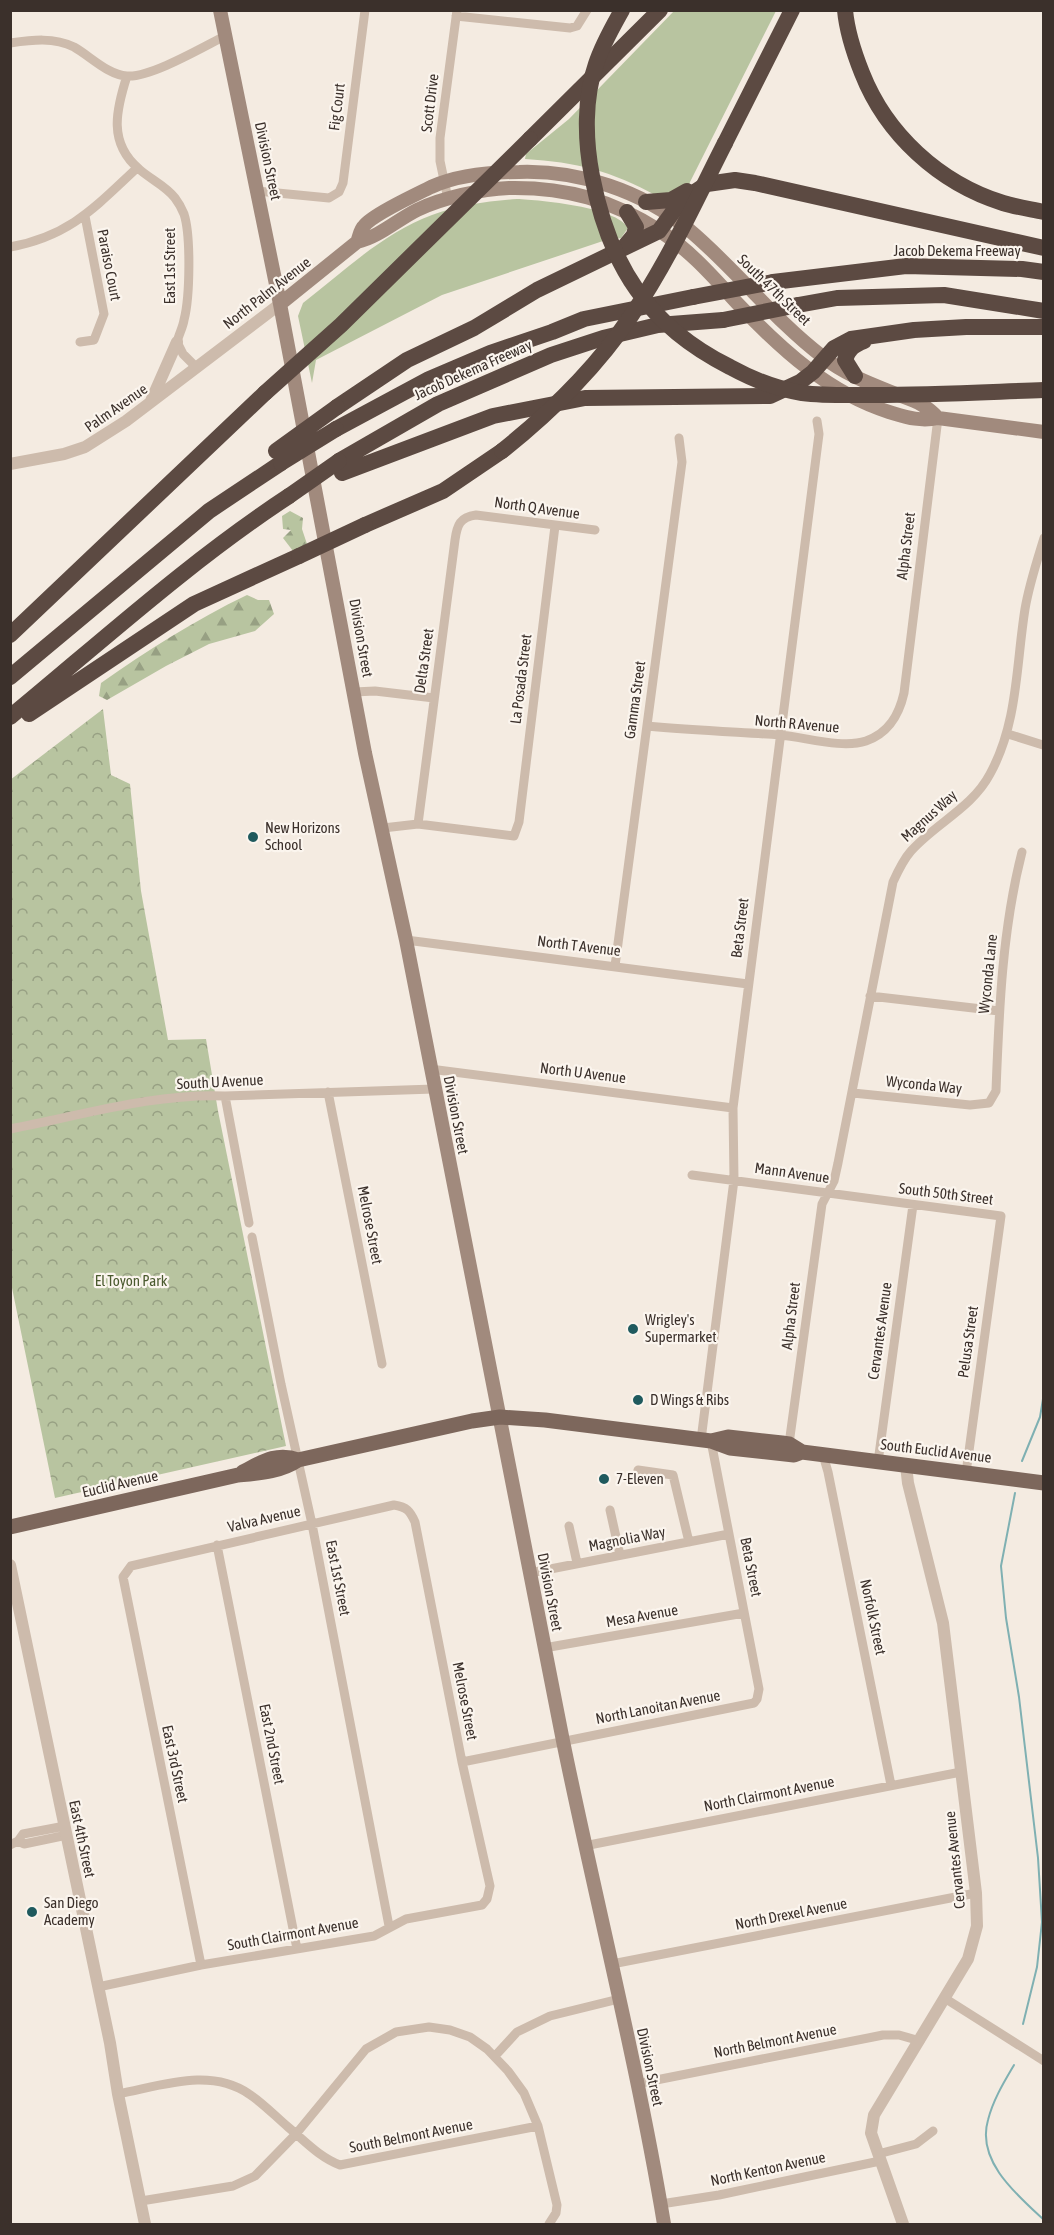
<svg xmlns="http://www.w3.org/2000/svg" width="1054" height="2235" viewBox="0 0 1054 2235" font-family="'Asap Condensed',sans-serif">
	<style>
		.grass { fill: #b8c4a0 }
		.forest { fill: url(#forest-firs) }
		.park { fill: url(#park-crowns) }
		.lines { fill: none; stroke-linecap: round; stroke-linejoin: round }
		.stream { stroke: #7fb0b2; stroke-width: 2 }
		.minor { stroke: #cdbbac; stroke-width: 9 }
		.tertiary { stroke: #cdbbac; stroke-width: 12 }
		.secondary { stroke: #a18a7d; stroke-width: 14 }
		.primary { stroke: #7d675c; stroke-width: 15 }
		.motorway { stroke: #5c4a42; stroke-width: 16 }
		.motorway-bridge { stroke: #5c4a42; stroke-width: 16 }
		.poi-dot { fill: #1f5a5e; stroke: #fbf5ee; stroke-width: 2 }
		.labels { text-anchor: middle; stroke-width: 4.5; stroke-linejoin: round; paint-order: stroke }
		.street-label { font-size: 15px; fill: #3b302b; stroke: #fbf5ee }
		.poi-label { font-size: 15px; fill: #3b302b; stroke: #fbf5ee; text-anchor: start }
		.park-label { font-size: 15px; fill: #4a5a2e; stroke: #fbf5ee }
	</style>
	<defs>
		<pattern id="forest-firs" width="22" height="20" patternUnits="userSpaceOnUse" patternTransform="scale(1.5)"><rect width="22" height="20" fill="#b8c4a0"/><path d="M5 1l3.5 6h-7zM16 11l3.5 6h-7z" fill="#97a083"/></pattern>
		<pattern id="park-crowns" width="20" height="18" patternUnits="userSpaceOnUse" patternTransform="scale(1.5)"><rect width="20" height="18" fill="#b8c4a0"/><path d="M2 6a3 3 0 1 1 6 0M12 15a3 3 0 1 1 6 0" fill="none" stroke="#97a083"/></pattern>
	</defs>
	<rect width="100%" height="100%" fill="#f4ebe1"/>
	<path class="grass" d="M674,11H776L689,184L673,193L657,196C611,171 577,162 525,159L526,154L569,119Z
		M517,199C540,200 617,207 628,228L621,238L603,241L442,295L316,360L312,383L298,316L303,303C343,272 383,233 432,215C459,205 488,201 517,199Z"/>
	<path class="forest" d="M290,511L303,518L302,529L307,544L293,551L283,538L291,530L283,529L282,516Z
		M247,595L258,600H269L274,614L255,631L209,644L166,666L107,700L99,696L101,683C148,650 195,620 247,595Z"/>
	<path class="park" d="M103,709L111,775L130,784L141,891L168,1040L206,1039L218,1111L286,1446L55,1498L11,1283L10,780Z"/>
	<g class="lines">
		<path class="stream" d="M1022,1461L1040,1417L1044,1393
			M1015,1493L1001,1566L1006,1618L1019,1697L1038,1858L1042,1922L1037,1967L1023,2024
			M1014,2065C1004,2082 993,2100 988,2120C976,2161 1017,2195 1044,2220"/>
		<path class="minor" d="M456,16L570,28L577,26L587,10
			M10,43C32,40 54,37 74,47C90,56 108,75 127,76C150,78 203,47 225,36
			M127,76C116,110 108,143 139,169C150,179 166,186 175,198C178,202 182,209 184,214C191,236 190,297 184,320C183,327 179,334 177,342L183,354L197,368
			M257,191L329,198L339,192L343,183L365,10
			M448,199L440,161V138L457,10
			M10,247C70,236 95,207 137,168
			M80,342L94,340L104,314L85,216
			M354,692L375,691L434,698
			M647,726C691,730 735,732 780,735C805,737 842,749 866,741C889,733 899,715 904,693L938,418
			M1008,734L1043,745
			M418,824L455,540C457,525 460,517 476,515L595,530
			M383,828L418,824L514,836L519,822L555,526
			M406,940L748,984
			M615,966L682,462L679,438
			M870,996L999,1011
			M430,1069L733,1108
			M328,1092L382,1364
			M853,1093L970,1105L989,1103L996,1091C999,1011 1002,930 1022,852
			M225,1096L249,1223
			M10,1129C80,1116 153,1093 225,1096L434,1089
			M692,1175L1001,1216L966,1473
			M252,1237L281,1384L312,1524L389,1926
			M701,1440L734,1180L733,1108L819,434L817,421
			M789,1444L822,1204L834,1181L838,1163L893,882C898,871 903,860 911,851C936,823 972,808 990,774C1018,723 1016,665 1025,609C1029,585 1037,561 1044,538
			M823,1455L828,1472L891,1785
			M878,1462L913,1205
			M638,1470L673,1475L689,1542
			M610,1510L620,1555
			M569,1526L577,1563
			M217,1545L297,1949
			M530,1573L729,1534
			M544,1648L744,1613
			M462,1762L754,1703L757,1699L759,1689L711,1441
			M18,1841L24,1844L67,1835
			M10,1845L18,1841L23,1834L65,1826
			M584,1846L961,1772
			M612,1964L976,1893
			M98,1987L201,1965L374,1936L406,1919L482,1905L487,1899L490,1886L462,1762L415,1522C410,1511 407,1507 394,1505L131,1566L123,1577L201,1965
			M946,1999L1044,2061
			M495,2056L517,2032L550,2016L619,1999
			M636,2084L883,2035H899L920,2041
			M118,2094C161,2086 210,2067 249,2094C263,2103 275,2116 288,2127C305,2141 319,2157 340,2165L538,2126
			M878,2154L916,2144L933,2131
			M141,2201L233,2186L255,2176L296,2134L366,2049L396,2032L429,2027L450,2030L470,2037L487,2049L508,2071L524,2093L538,2126L557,2205L556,2213L549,2224
			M661,2204L719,2195L880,2161"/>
		<path class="tertiary" d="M151,401L177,342
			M10,464L64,454L85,447L126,421L280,304
			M10,1565L110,2043L118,2094L145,2224
			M903,2224L871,2133L874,2115L968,1959L977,1926L976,1893L943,1623L908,1483L906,1465"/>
		<path class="secondary" d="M220,10L280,304L365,753L406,940L563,1741C596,1902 637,2062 664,2224
			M357,242C359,238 360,229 364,226C372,215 417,194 431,187C458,175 489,172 519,172C579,170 642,191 688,229C736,269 773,319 823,357C843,373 868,383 891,392C910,400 924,402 938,418
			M280,304L357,242C379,237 397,220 417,210C441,198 482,189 509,188C566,187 612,200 660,231C691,251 714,278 739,305C782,350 829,393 889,412C906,417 920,422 938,418L1044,432"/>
		<path class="primary" d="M711,1441L728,1437L782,1443L789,1444L802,1452L1044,1483
			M243,1472C262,1462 277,1452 298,1460
			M10,1527L238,1475C259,1473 280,1472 298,1460L472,1421L500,1417L545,1420L711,1441L730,1448L794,1455L802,1452"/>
		<path class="motorway" d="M845,10C847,32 854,53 862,73C886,134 939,183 1003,203C1016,207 1030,209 1044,212
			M530,139L660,10
			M725,143L792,10
			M646,202L671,200L687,191
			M624,247L634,235L636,227L627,212
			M773,282L906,266L1022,269L1044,272
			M798,305L837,298L944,295L1044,311
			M855,376L845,360C848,349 854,345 864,341
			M337,407L407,360L474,328L537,290L659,231L681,201L707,184L735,180L755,183L1044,248
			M336,429L429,379L490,353L552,332L584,319L693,297
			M339,461L438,404L551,355L603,338L658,325L723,320
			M342,473L493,416L585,398L770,396L800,382L813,372L834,348L851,339L914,330L966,327H1044
			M365,525L443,491L502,451
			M10,635L265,393
			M10,677L209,511L281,463
			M29,714L194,604L299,556
			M10,717C101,642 190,561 289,496"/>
		<path class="motorway-bridge" d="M622,10C612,28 602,45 596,64C584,98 585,141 592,176C609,265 648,326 730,367C752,379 777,389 802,393C826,396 851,395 875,395C931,395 987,392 1044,390
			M693,297L773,282
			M723,320L798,305
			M265,393L341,325L530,139
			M276,451L337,407
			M502,451C551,412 596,368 631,316C668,262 695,202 725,143
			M281,463L336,429
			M289,496L339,461
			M299,556L365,525"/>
	</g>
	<g class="poi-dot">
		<circle cx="253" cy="837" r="6"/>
		<circle cx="633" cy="1329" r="6"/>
		<circle cx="638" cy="1400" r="6"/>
		<circle cx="604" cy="1479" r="6"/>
		<circle cx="32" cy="1912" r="6"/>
	</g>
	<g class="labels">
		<g class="street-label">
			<text transform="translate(430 103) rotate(-83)" y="5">Scott Drive</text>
			<text transform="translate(337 107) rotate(-83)" y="5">Fig Court</text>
			<text transform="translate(268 161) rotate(78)" y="5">Division Street</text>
			<text x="957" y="256">Jacob Dekema Freeway</text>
			<text transform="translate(109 265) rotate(79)" y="5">Paraiso Court</text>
			<text transform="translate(170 266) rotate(-90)" y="5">East 1st Street</text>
			<text transform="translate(774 290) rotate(44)" y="5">South 47th Street</text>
			<text transform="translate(267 293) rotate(-38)" y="5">North Palm Avenue</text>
			<text transform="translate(473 370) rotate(-24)" y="5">Jacob Dekema Freeway</text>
			<text transform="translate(116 408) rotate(-35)" y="5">Palm Avenue</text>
			<text transform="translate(537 508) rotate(8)" y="5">North Q Avenue</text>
			<text transform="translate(906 546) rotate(-83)" y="5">Alpha Street</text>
			<text transform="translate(361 638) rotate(80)" y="5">Division Street</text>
			<text transform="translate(424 661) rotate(-82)" y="5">Delta Street</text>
			<text transform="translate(521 679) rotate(-83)" y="5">La Posada Street</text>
			<text transform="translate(635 700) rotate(-82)" y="5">Gamma Street</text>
			<text transform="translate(797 724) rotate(5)" y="5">North R Avenue</text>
			<text transform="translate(929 816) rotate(-42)" y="5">Magnus Way</text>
			<text transform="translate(740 928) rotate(-83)" y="5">Beta Street</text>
			<text transform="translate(579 946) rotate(7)" y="5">North T Avenue</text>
			<text transform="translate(988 974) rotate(-84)" y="5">Wyconda Lane</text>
			<text transform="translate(583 1073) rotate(7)" y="5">North U Avenue</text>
			<text transform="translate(220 1082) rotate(-3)" y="5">South U Avenue</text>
			<text transform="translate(924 1085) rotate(6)" y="5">Wyconda Way</text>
			<text transform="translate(456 1115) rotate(79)" y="5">Division Street</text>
			<text transform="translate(792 1173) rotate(8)" y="5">Mann Avenue</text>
			<text transform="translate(946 1194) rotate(7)" y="5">South 50th Street</text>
			<text transform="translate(370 1225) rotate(79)" y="5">Melrose Street</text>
			<text transform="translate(791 1316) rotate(-83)" y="5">Alpha Street</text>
			<text transform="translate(880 1331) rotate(-82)" y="5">Cervantes Avenue</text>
			<text transform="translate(968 1342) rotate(-82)" y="5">Pelusa Street</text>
			<text transform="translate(936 1451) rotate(7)" y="5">South Euclid Avenue</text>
			<text transform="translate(120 1484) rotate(-13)" y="5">Euclid Avenue</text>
			<text transform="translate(264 1519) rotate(-13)" y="5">Valva Avenue</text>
			<text transform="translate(627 1539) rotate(-11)" y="5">Magnolia Way</text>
			<text transform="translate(751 1567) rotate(79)" y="5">Beta Street</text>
			<text transform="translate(338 1578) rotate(79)" y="5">East 1st Street</text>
			<text transform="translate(550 1592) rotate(79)" y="5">Division Street</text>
			<text transform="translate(642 1616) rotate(-10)" y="5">Mesa Avenue</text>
			<text transform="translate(873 1617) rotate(78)" y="5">Norfolk Street</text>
			<text transform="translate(465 1701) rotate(79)" y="5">Melrose Street</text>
			<text transform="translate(658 1707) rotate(-11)" y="5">North Lanoitan Avenue</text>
			<text transform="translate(272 1744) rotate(79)" y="5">East 2nd Street</text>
			<text transform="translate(175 1764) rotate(78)" y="5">East 3rd Street</text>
			<text transform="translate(769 1794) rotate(-11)" y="5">North Clairmont Avenue</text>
			<text transform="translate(82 1839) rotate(78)" y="5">East 4th Street</text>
			<text transform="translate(955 1860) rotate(-96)" y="5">Cervantes Avenue</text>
			<text transform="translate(791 1914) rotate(-11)" y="5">North Drexel Avenue</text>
			<text transform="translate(293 1934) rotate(-10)" y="5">South Clairmont Avenue</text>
			<text transform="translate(775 2041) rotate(-11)" y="5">North Belmont Avenue</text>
			<text transform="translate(650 2067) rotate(78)" y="5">Division Street</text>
			<text transform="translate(411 2136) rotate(-11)" y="5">South Belmont Avenue</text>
			<text transform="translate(768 2169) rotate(-12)" y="5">North Kenton Avenue</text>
		</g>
		<g class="poi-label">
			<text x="265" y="833">New Horizons<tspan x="265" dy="17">School</tspan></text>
			<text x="645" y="1325">Wrigley's<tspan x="645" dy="17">Supermarket</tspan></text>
			<text x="650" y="1405">D Wings &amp; Ribs</text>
			<text x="616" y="1484">7-Eleven</text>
			<text x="44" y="1908">San Diego<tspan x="44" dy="17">Academy</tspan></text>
		</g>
		<g class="park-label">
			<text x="131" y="1286">El Toyon Park</text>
		</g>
	</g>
	<rect width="1054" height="2235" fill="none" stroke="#3b302b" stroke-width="24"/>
</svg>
